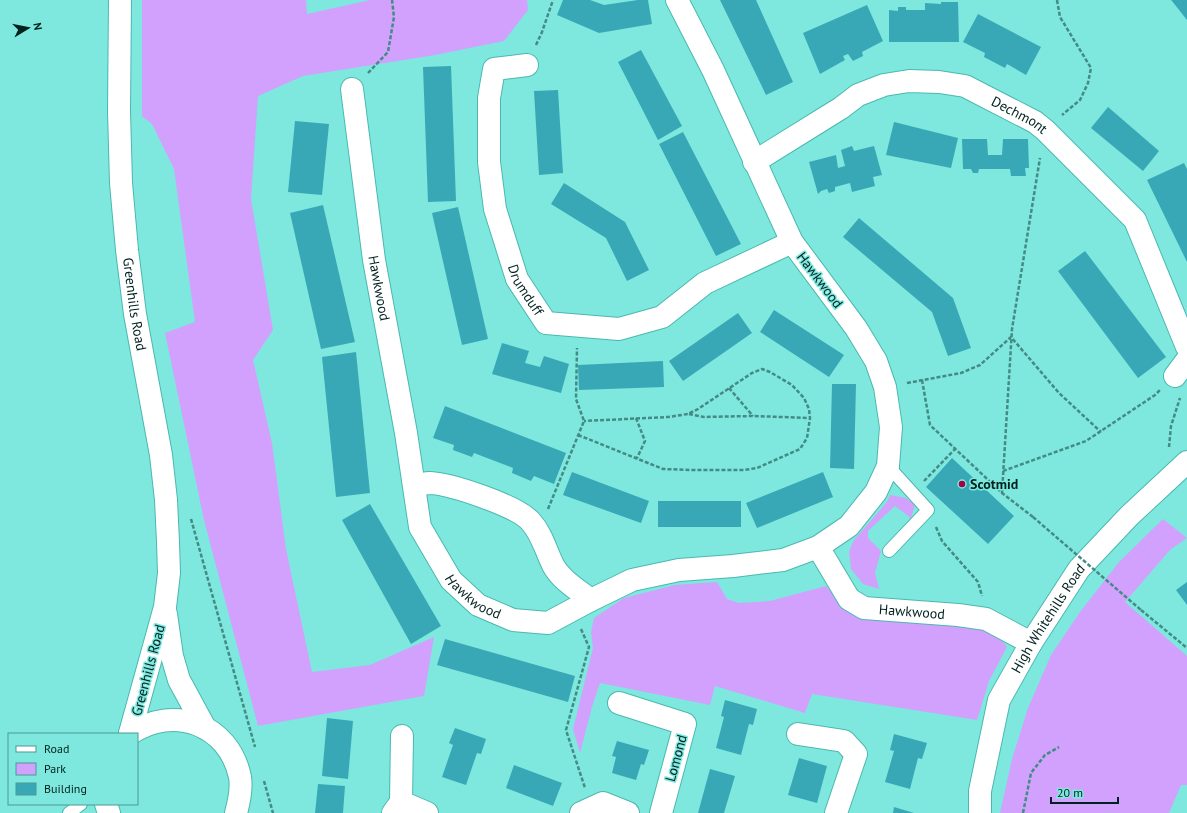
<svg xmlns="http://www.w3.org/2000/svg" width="1187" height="813" viewBox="0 0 1187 813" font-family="'PT Sans',sans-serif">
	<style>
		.green { fill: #d1a1fd }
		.building { fill: #38a8b7 }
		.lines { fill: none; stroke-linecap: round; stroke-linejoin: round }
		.lane-casing { stroke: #4bb8af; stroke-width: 14 }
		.street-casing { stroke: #4bb8af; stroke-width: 24 }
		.secondary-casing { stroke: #4bb8af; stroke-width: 24 }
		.path { stroke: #438b84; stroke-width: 2.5; stroke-dasharray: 4 2; stroke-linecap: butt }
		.lane { stroke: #fff; stroke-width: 12 }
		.street { stroke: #fff; stroke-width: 22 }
		.secondary { stroke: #fff; stroke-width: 22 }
		.path-bridge { stroke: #438b84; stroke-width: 2.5; stroke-dasharray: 4 2; stroke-linecap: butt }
		.poi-dot { fill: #a00444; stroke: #7ee8de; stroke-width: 1.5 }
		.labels { text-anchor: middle; stroke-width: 3; stroke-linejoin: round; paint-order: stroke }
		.street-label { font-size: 14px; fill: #00221f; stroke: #7ee8de }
		.poi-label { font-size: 14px; font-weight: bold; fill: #00221f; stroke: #7ee8de; text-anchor: start }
	</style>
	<rect width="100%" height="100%" fill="#7ee8de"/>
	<path class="green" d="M142,0H306L307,14L370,0H527L528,10L504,41L435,55L303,76L258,96L251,199L273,330L253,360L272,443L286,549L312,672L370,665L434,637L424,696L258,726L204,520L165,333L195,322L174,169L152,124L142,116Z
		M890,495L906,498L915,505L911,518L895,506L868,531V538L881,551L875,573L879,589L863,584L851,569L849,551L854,540L887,502Z
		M1163,519L1187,538L1170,550L1125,602L1187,656V785H1181L1169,813H1000L1012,759L1028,708L1051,655L1080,612L1119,562Z
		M717,582L727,599L739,603L770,601L826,586L845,606L977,628L997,635L1007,647L989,681L977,720L812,694L805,713L715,686L710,705L600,683L592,707L580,753L573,729L593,648L591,632L594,618L624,598L675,585Z"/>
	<path class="building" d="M563,0H590L604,5L638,0H648L652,24L599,33L557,15Z
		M720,0H756L793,82L766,95Z
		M1171,0H1187V20L1172,1Z
		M941,2H958L959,42H889V10L898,11V7H906V10H925V3L941,4Z
		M867,5L883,41L862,52L863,56L853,61L848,54L843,56L845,60L820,74L803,33Z
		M978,14L1041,47L1026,75L1007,64L1005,68L984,57L985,53L963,42Z
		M641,50L682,126L658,140L618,62Z
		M451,66L456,201L428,202L423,67Z
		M558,90L563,173L539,175L534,91Z
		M1108,107L1159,151L1143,171L1091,128Z
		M295,121L329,124L322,195L288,192Z
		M894,122L958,138L951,168L886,155Z
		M683,132L741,244L716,256L659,144Z
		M962,139H987L988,155H1002L1003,139H1028L1029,168H1025L1026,176H1011L1010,169H979L978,173H973L971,169H963Z
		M852,146L854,151L874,146L882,175L873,177L875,186L852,192L850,183L835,187V191L829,193L827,189L821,191L818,194L809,162L836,155L838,168L845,166L841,150Z
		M1184,163L1187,169V262L1147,180Z
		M564,183L625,222L649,270L627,281L606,238L551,204Z
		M323,205L355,342L321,349L290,213Z
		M458,207L488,339L462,345L432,213Z
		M859,218L953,298L971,348L948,356L932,312L843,237Z
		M1085,251L1166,357L1138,378L1058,271Z
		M774,310L844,355L829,377L760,332Z
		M738,313L752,333L683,381L669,361Z
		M502,343L529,351L525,363L540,367L544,356L569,364L561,393L492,374Z
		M356,352L370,493L336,497L322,357Z
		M663,361L664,387L579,390L578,365Z
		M832,384H856L854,469L830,468Z
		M445,406L566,453L554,484L534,476L531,481L512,473L513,468L474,453L472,457L453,450L454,445L433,438Z
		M952,458L1014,516L988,544L926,487Z
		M572,472L649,501L641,523L563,495Z
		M823,472L833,497L757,528L746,503Z
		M658,501H741V527H658Z
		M370,504L441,626L411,644L342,520Z
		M1187,582V605L1176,590Z
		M445,639L575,676L568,702L437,665Z
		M725,700L757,709L753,725L749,724L741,755L716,748L724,717L721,716Z
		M327,718L353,721L348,779L322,776Z
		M455,728L486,739L481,754L477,753L466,785L442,777L453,745L449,743Z
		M894,734L927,743L922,759L918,758L910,789L885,782L894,751L890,750Z
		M617,741L649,750L644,765L641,764L636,780L612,773L616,757L612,756Z
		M799,758L827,766L817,803L788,795Z
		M514,765L562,783L553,806L506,788Z
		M710,769L735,776L724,813H698Z
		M318,784L345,786L343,813H315Z
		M894,807L914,813H893Z"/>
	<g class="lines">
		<defs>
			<path id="lane" d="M888,466L928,510L889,551
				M69,813L81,804"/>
			<g id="street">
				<path id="s1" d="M527,65L494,69L489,98V162L495,209L517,279L546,323L619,329L662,317L705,283L792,242"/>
				<path id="s2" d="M352,89L374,260L406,433L420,527L451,580L478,605L513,620L548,623L591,600L632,580L679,570L733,566L783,560L818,547L849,526L876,492L888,466L891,427L885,387L876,361L856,328L792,242L713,70L677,0"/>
				<path id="s3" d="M754,162L841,108L858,95L884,85L909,81L939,82L965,86L1035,122L1045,130L1135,220L1187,347"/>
				<path d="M1175,376L1187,360"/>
				<path d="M415,485C419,485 425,483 430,483C451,484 518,506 531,522C542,534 546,551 553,565C561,580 578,590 591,600"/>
				<path id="s4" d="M818,547L849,599L864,608L958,615L986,619L1031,643"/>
				<path d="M619,703L685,724L661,813"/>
				<path d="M798,734L844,741L856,754L836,813"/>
				<path d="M401,802L427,813"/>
				<path d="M393,813L401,802L402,736"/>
				<path d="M581,813L603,803L628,813"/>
			</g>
			<g id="secondary">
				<path id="s5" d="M120,0L119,111L121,183L127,250L135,314L161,455L166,500L168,542L169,573L165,607L130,733"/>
				<path d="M166,614L172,656L179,680L205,728"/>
				<path d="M130,734C173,704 229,724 240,777C242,789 239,802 236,813"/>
				<path d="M106,804L109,813"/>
				<path id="s6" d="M980,813V791L999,700L1031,643L1079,569L1129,516L1187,462"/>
			</g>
		</defs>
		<use href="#lane" class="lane-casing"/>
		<use href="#street" class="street-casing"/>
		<use href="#secondary" class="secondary-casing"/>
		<path class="path" d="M1057,0L1060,17L1091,68L1088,83L1080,100L1062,115
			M536,45L542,32L553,0
			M368,73L388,52L394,17L392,0
			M922,380L930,425L1002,493L1033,517
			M907,383L961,373L980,365L1011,337L1059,393L1101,432
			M729,388L753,416
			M689,414L704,417L753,416L810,418
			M636,418L645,441L637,458
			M578,435L663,469L692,470H744L757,468L800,449L807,438L810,418L809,409L804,398L792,385L770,372L762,369L752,373L698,409L688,414L668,417L584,421
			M1169,447L1171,426L1180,398
			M1003,471L1086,441L1155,395L1160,390
			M924,481L955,449
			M1002,493L1012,329L1040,158
			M548,509L584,421L576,399L577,348
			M191,519L255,747
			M936,527L942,541L978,582L982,596
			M1141,610L1187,648
			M581,629L589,647L566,730L585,788
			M264,781L273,813
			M1023,813L1031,773L1045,755L1059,747"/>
		<use href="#lane" class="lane"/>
		<use href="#street" class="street"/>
		<use href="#secondary" class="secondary"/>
		<path class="path-bridge" d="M1033,517L1141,610"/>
	</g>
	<circle class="poi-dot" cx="962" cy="484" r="4"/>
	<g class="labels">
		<g class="street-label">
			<text dy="5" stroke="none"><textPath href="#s3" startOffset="295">Dechmont</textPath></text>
			<text transform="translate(820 280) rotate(53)" y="5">Hawkwood</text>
			<text dy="5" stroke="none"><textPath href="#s2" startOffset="201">Hawkwood</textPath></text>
			<text dy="5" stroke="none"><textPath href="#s1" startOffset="261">Drumduff</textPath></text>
			<text dy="5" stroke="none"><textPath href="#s5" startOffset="305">Greenhills Road</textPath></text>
			<text dy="5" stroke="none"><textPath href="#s2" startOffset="533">Hawkwood</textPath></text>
			<text dy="5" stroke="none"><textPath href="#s4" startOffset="126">Hawkwood</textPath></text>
			<text dy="5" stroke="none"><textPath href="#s6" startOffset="210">High Whitehills Road</textPath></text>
			<text transform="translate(148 670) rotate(-75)" y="5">Greenhills Road</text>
			<text transform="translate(676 758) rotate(-75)" y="5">Lomond</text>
		</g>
		<g class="poi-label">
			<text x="970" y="489">Scotmid</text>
		</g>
	</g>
	<rect x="8" y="733" width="130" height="72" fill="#7ee8de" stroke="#4c9992"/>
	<rect x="16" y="746" width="20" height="6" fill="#ffffff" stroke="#4c9992"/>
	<text x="44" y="753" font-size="12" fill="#00221f">Road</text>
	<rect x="16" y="763" width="20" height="12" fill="#d1a1fd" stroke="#4c9992"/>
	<text x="44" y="773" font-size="12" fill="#00221f">Park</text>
	<rect x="16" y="783" width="20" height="12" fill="#38a8b7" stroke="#4c9992"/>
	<text x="44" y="793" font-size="12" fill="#00221f">Building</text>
	<g transform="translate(28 28) rotate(80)" stroke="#7ee8de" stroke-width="3" paint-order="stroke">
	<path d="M0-3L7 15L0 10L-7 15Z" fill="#00221f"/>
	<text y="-6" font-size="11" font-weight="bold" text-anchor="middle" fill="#00221f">N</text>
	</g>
	<path d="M1051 797v6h67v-6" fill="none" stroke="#00221f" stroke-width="2"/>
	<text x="1057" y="797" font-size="12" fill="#00221f" stroke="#7ee8de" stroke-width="3" paint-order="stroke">20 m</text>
</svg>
